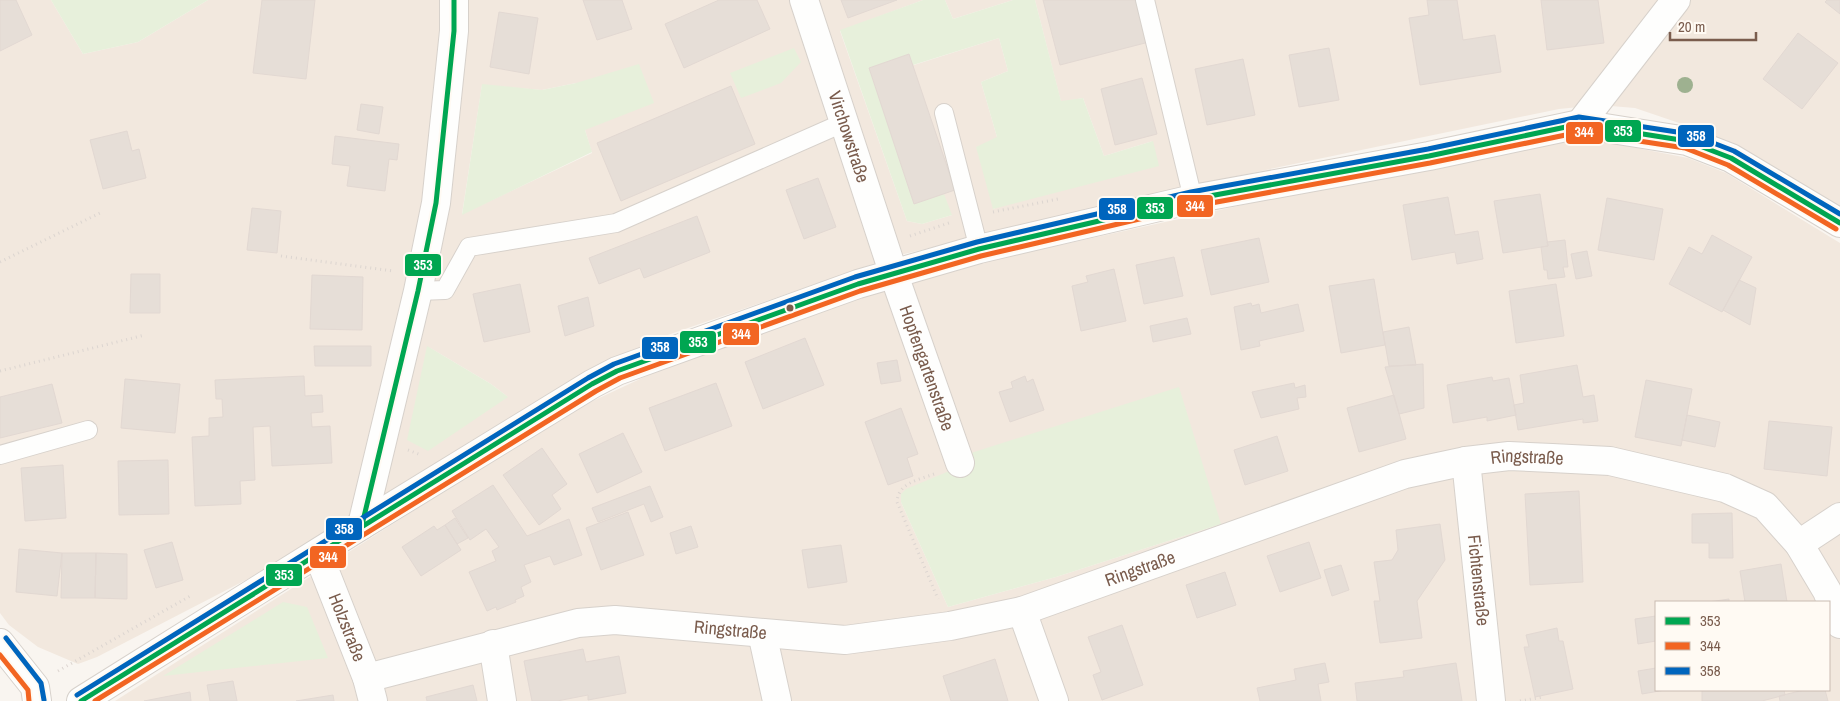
<svg xmlns="http://www.w3.org/2000/svg" width="1840" height="701" viewBox="0 0 1840 701" font-family="'Archivo Narrow',sans-serif">
	<style>
		.residential { fill: #f2e8de; fill-rule: evenodd }
		.grass { fill: #e7f0db }
		.building { fill: #e6ded7; stroke: #e2d8d2 }
		.lines { fill: none; stroke-linecap: round; stroke-linejoin: round }
		.service-casing { stroke: #d7d1cb; stroke-width: 20 }
		.minor-casing { stroke: #d7d1cb; stroke-width: 30 }
		.tertiary-casing { stroke: #d7d1cb; stroke-width: 30 }
		.path { stroke: #dcd5d0; stroke-width: 3; stroke-dasharray: 1 4; stroke-linecap: butt }
		.service { stroke: #fefefd; stroke-width: 18 }
		.minor { stroke: #fefefd; stroke-width: 28 }
		.tertiary { stroke: #fefefd; stroke-width: 28 }
		.bus-1-casing { stroke: #fffaf3; stroke-width: 9 }
		.bus-2-casing { stroke: #fffaf3; stroke-width: 9 }
		.bus-3-casing { stroke: #fffaf3; stroke-width: 9 }
		.bus-1 { stroke: #00a651; stroke-width: 5 }
		.bus-2 { stroke: #f26522; stroke-width: 5 }
		.bus-3 { stroke: #0065bd; stroke-width: 5 }
		.tree { fill: #9eb190 }
		.bus-dot { fill: #7a5c4d; stroke: #fffaf3; stroke-width: 2 }
		.labels { text-anchor: middle; stroke-width: 4.5; stroke-linejoin: round; paint-order: stroke }
		.street-label { font-size: 18px; fill: #7a5c4d; stroke: #fffaf3 }
		.line-badge { stroke: #fffaf3; stroke-width: 2 }
		.badge-label { font-size: 14px; text-anchor: middle; font-weight: bold; fill: #fff }
	</style>
	<rect width="100%" height="100%" fill="#f9f5f0"/>
	<path class="residential" d="M0,0H51L83,54L138,42L208,0H923L840,31L907,221L922,224L952,215L914,204L869,68L909,54L914,65L999,38L1008,71L981,82L997,137L993,209L1153,141L1104,156L1083,98L1061,102L1035,0H1840V210L1737,148L1688,126L1635,108L1599,105L1559,109L1179,188L896,256L662,337L589,372L306,549L97,657L78,664L38,647L9,625L0,613ZM576,83L585,130L592,153L462,214L482,85L542,90ZM427,346L491,384L508,397Z
		M945,0H1013L953,19Z
		M1572,140L1606,142L1688,158L1726,173L1840,243V701H115L567,413L670,365L855,290L1370,177ZM971,462L1221,524L1056,577L948,607L901,502ZM1656,602H1829V690H1656Z"/>
	<path class="grass" d="M51,0H208L138,42L83,54Z
		M923,0H945L953,19L1013,0H1035L1061,101L1083,98L1104,156L1153,141L1159,166L993,209L976,147L997,137L981,82L1008,71L999,38L913,65L909,54L869,68L914,204L944,194L952,215L922,224L907,221L840,30Z
		M794,48L801,62L781,83L741,98L730,73Z
		M639,64L654,103L585,130L592,152L462,215L482,84L542,90L576,83Z
		M427,346L491,384L508,397L428,451L407,440Z
		M1179,387L1221,524L1056,577L948,607L901,502V494L906,489L971,462L968,454Z
		M283,602L307,607L328,658L163,676Z"/>
	<path class="building" d="M0,0H16L32,35L0,51Z
		M262,0H315L306,79L253,73Z
		M583,0H622L632,29L597,40Z
		M719,0H757L770,29L684,68L665,24Z
		M841,0H897L848,18Z
		M1043,0H1138L1149,42L1060,65Z
		M1427,0H1457L1463,40L1495,35L1501,72L1420,85L1409,18L1429,15Z
		M1541,0H1598L1604,43L1547,50Z
		M1827,0H1840V14L1825,2Z
		M499,12L538,18L529,74L490,67Z
		M1798,33L1838,63L1802,109L1763,79Z
		M1329,48L1339,100L1299,107L1289,55Z
		M909,54L955,190L914,204L869,68Z
		M1243,59L1255,115L1207,125L1195,69Z
		M1142,78L1157,134L1115,145L1101,89Z
		M731,86L755,144L621,201L597,143Z
		M361,104L383,107L379,134L357,130Z
		M127,131L132,151L139,149L146,178L103,189L90,140Z
		M335,136L399,144L397,160L389,159L385,191L347,186L350,166L332,164Z
		M818,178L836,227L804,239L786,190Z
		M1540,194L1548,246L1503,253L1494,201Z
		M1448,197L1455,235L1478,231L1483,259L1457,264L1455,252L1412,260L1403,205Z
		M1607,198L1663,209L1654,260L1598,250Z
		M252,208L281,211L277,253L247,250Z
		M697,216L710,252L644,278L640,268L599,284L589,258Z
		M1712,235L1752,257L1722,312L1669,284L1689,247L1702,254Z
		M1259,238L1269,282L1211,295L1201,250Z
		M1565,240L1568,267H1563L1565,277L1548,279L1547,270H1544L1541,247L1548,246L1547,242Z
		M1587,251L1592,276L1576,279L1571,254Z
		M1174,257L1183,296L1144,304L1136,265Z
		M1114,269L1126,321L1081,331L1072,286L1088,282L1086,276Z
		M131,274H160V313H130Z
		M312,275L363,277L362,330L310,329Z
		M1374,279L1385,345L1341,353L1329,286Z
		M1739,280L1756,288L1750,325L1723,310Z
		M520,284L530,332L484,342L473,294Z
		M1556,284L1564,336L1516,343L1509,291Z
		M588,297L594,326L565,336L558,306Z
		M1251,303L1252,306L1259,304L1261,313L1298,304L1304,331L1259,341L1260,346L1241,350L1234,307Z
		M1187,318L1191,334L1153,342L1150,326Z
		M1409,327L1416,365L1389,366L1383,332Z
		M805,338L824,385L763,409L745,362Z
		M314,346H371V366H315Z
		M897,360L901,381L881,384L877,363Z
		M1423,364L1424,408L1399,414L1385,367Z
		M1577,365L1583,397L1594,395L1598,421L1583,423V419L1518,430L1514,405L1524,403L1520,375Z
		M304,376L305,396L322,395L323,412L311,413L312,427L330,426L332,463L272,466L270,426L253,427L255,480L240,481L241,504L195,506L192,437L209,436V418L223,417L222,399H216L215,380Z
		M1025,376L1027,382L1033,379L1044,410L1010,422L999,392L1013,388L1011,382Z
		M1492,377L1493,381L1509,378L1516,415L1487,421V417L1453,423L1447,385Z
		M125,379L180,384L175,433L121,428Z
		M1646,380L1692,389L1681,446L1635,437Z
		M716,383L732,426L665,451L649,408Z
		M1294,383L1295,388L1305,385L1306,397L1297,398L1299,409L1261,418L1252,392Z
		M52,384L62,423L0,438V397Z
		M1394,395L1406,439L1359,452L1347,408Z
		M901,408L918,454L907,458L913,476L888,485L865,422Z
		M1687,415L1720,422L1715,447L1682,440Z
		M1769,421L1832,427L1827,476L1764,469Z
		M623,433L642,472L597,493L579,454Z
		M1277,436L1288,471L1245,485L1234,450Z
		M542,448L567,484L552,495L561,509L539,525L503,475Z
		M168,460L169,514L119,515L118,461Z
		M63,465L66,518L25,521L21,468Z
		M493,485L527,536L569,519L582,555L554,565L550,556L524,565L531,582L521,587L524,596L515,600L516,602L497,610L496,607L487,611L469,572L496,561L492,551L499,547L486,529L470,540L452,511Z
		M650,486L663,517L651,522L644,504L598,522L592,508Z
		M1579,491L1583,582L1530,585L1525,494Z
		M628,512L644,555L601,570L586,528Z
		M1732,513L1733,558H1709V543H1692V514Z
		M455,518L468,538L457,544L445,525Z
		M1440,524L1445,560L1417,601L1422,638L1380,643L1374,601H1380L1374,562L1392,560L1398,550L1396,530Z
		M445,525L461,550L421,576L402,547L434,526L437,530Z
		M691,526L698,547L676,554L670,533Z
		M172,542L183,580L156,588L144,550Z
		M1309,542L1321,578L1280,592L1267,556Z
		M841,545L847,582L808,588L802,550Z
		M19,549L62,553L57,596L16,592Z
		M62,553H96L95,598H61Z
		M96,553L127,554V599L95,598Z
		M1781,564L1787,602H1745L1740,571Z
		M1341,565L1349,590L1332,596L1324,570Z
		M1225,572L1236,605L1197,618L1186,585Z
		M1729,599V602H1709Z
		M1656,616V641L1638,644L1635,619Z
		M1122,625L1143,685L1102,700L1093,675L1101,672L1088,637Z
		M1557,628L1559,641H1563L1573,689L1535,697L1524,647H1529L1526,635Z
		M583,649L586,662L619,656L626,693L588,700V695L557,701H532L524,661Z
		M995,659L1008,701H951L943,676Z
		M1325,663L1329,682L1318,684L1321,701H1260L1257,688L1296,680L1294,669Z
		M1456,663L1462,701H1357L1355,683L1404,677L1403,671Z
		M1656,668V690H1665L1642,694L1638,671Z
		M233,681L237,701H210L207,685Z
		M473,685L477,701H427L426,697Z
		M1702,690H1784L1785,695L1762,701H1702Z
		M1804,690H1825L1828,701H1780L1779,696Z
		M190,692L191,701H144Z
		M333,695L334,701H296Z"/>
	<g class="lines">
		<defs>
			<path id="service" d="M1145,0L1193,199
				M944,113L979,249
				M418,291L445,290L469,247L616,223L845,122
				M0,455L88,430"/>
			<g id="minor">
				<path id="s1" d="M804,0L893,272L960,463"/>
				<path d="M1580,124L1676,0"/>
				<path id="s2" d="M1466,461L1491,701"/>
				<path d="M362,525L418,291L436,203L454,31V0"/>
				<path d="M1799,544L1840,517"/>
				<path id="s3" d="M318,554L367,678L373,701"/>
				<path d="M1022,611L1054,701"/>
				<path d="M762,633L777,701"/>
				<path d="M0,643L35,687L37,701"/>
				<path d="M493,644L502,701"/>
				<path id="s4" d="M367,678L578,623L615,620L845,640L950,626L1022,611L1405,474L1466,461L1509,456L1552,458L1610,461L1725,488L1765,506L1799,544L1827,591L1840,624"/>
			</g>
			<path id="tertiary" d="M81,701L362,525L592,384L617,371L858,284L979,249L1193,199L1429,156L1580,124L1687,141L1731,158L1840,223"/>
		</defs>
		<use href="#service" class="service-casing"/>
		<use href="#minor" class="minor-casing"/>
		<use href="#tertiary" class="tertiary-casing"/>
		<path class="path" d="M993,212L1058,199
			M910,236L949,223
			M281,256L393,271
			M0,262L100,213
			M0,371L145,335
			M408,450L421,455
			M934,474C918,480 898,483 897,502L938,599
			M58,671L192,595
			M1520,701L1543,697"/>
		<use href="#service" class="service"/>
		<use href="#minor" class="minor"/>
		<use href="#tertiary" class="tertiary"/>
		<defs>
			<path id="bus-1" d="M362,525L418,291L436,203L454,31V0
				M81,701L592,384L617,371L858,284L979,249L1193,199L1429,156L1580,124L1687,141L1731,158L1840,223"/>
			<path id="bus-2" d="M0,655L28,690L29,701
				M95,701L596,391L620,378L860,291L981,256L1195,206L1430,163L1580,132L1685,148L1728,165L1836,229"/>
			<path id="bus-3" d="M6,638L41,683L44,700
				M77,695L588,378L614,364L855,277L977,242L1191,192L1428,149L1579,117L1690,134L1734,151L1840,214"/>
		</defs>
		<use href="#bus-1" class="bus-1-casing"/>
		<use href="#bus-2" class="bus-2-casing"/>
		<use href="#bus-3" class="bus-3-casing"/>
		<use href="#bus-1" class="bus-1"/>
		<use href="#bus-2" class="bus-2"/>
		<use href="#bus-3" class="bus-3"/>
	</g>
	<circle class="tree" cx="1685" cy="85" r="8"/>
	<circle class="bus-dot" cx="790" cy="308" r="4.5"/>
	<g class="labels">
		<g class="street-label">
			<text dy="6" stroke="none"><textPath href="#s1" startOffset="144">Virchowstraße</textPath></text>
			<text dy="6" stroke="none"><textPath href="#s1" startOffset="388">Hopfengartenstraße</textPath></text>
			<text dy="6" stroke="none"><textPath href="#s4" startOffset="1196">Ringstraße</textPath></text>
			<text dy="6" stroke="none"><textPath href="#s4" startOffset="791">Ringstraße</textPath></text>
			<text dy="6" stroke="none"><textPath href="#s2" startOffset="120">Fichtenstraße</textPath></text>
			<text dy="6" stroke="none"><textPath href="#s3" startOffset="79">Holzstraße</textPath></text>
			<text dy="6" stroke="none"><textPath href="#s4" startOffset="371">Ringstraße</textPath></text>
		</g>
	</g>
	<g class="line-badge">
		<rect x="1604" y="119" width="38" height="24" rx="5" fill="#00a651"/>
		<rect x="1565" y="121" width="39" height="24" rx="5" fill="#f26522"/>
		<rect x="1677" y="124" width="38" height="24" rx="5" fill="#0065bd"/>
		<rect x="1176" y="194" width="38" height="24" rx="5" fill="#f26522"/>
		<rect x="1136" y="196" width="38" height="24" rx="5" fill="#00a651"/>
		<rect x="1098" y="197" width="38" height="24" rx="5" fill="#0065bd"/>
		<rect x="404" y="253" width="38" height="24" rx="5" fill="#00a651"/>
		<rect x="722" y="322" width="38" height="24" rx="5" fill="#f26522"/>
		<rect x="679" y="330" width="38" height="24" rx="5" fill="#00a651"/>
		<rect x="641" y="336" width="38" height="24" rx="5" fill="#0065bd"/>
		<rect x="325" y="517" width="38" height="24" rx="5" fill="#0065bd"/>
		<rect x="309" y="545" width="38" height="24" rx="5" fill="#f26522"/>
		<rect x="265" y="563" width="38" height="24" rx="5" fill="#00a651"/>
	</g>
	<g class="badge-label">
		<text x="1623" y="136">353</text>
		<text x="1584" y="137">344</text>
		<text x="1696" y="141">358</text>
		<text x="1195" y="211">344</text>
		<text x="1155" y="213">353</text>
		<text x="1117" y="214">358</text>
		<text x="423" y="270">353</text>
		<text x="741" y="339">344</text>
		<text x="698" y="347">353</text>
		<text x="660" y="352">358</text>
		<text x="344" y="534">358</text>
		<text x="328" y="562">344</text>
		<text x="284" y="580">353</text>
	</g>
	<rect x="1655" y="601" width="175" height="90" fill="#fffaf3" stroke="#cabbb1"/>
	<rect x="1665" y="617" width="25" height="8" fill="#00a651" stroke="#cabbb1"/>
	<text x="1700" y="626" font-size="15" fill="#7a5c4d">353</text>
	<rect x="1665" y="642" width="25" height="8" fill="#f26522" stroke="#cabbb1"/>
	<text x="1700" y="651" font-size="15" fill="#7a5c4d">344</text>
	<rect x="1665" y="667" width="25" height="8" fill="#0065bd" stroke="#cabbb1"/>
	<text x="1700" y="676" font-size="15" fill="#7a5c4d">358</text>
	<path d="M1670 32v8h86v-8" fill="none" stroke="#7a5c4d" stroke-width="2.5"/>
	<text x="1678" y="32" font-size="15" fill="#7a5c4d" stroke="#fffaf3" stroke-width="4" paint-order="stroke">20 m</text>
</svg>
